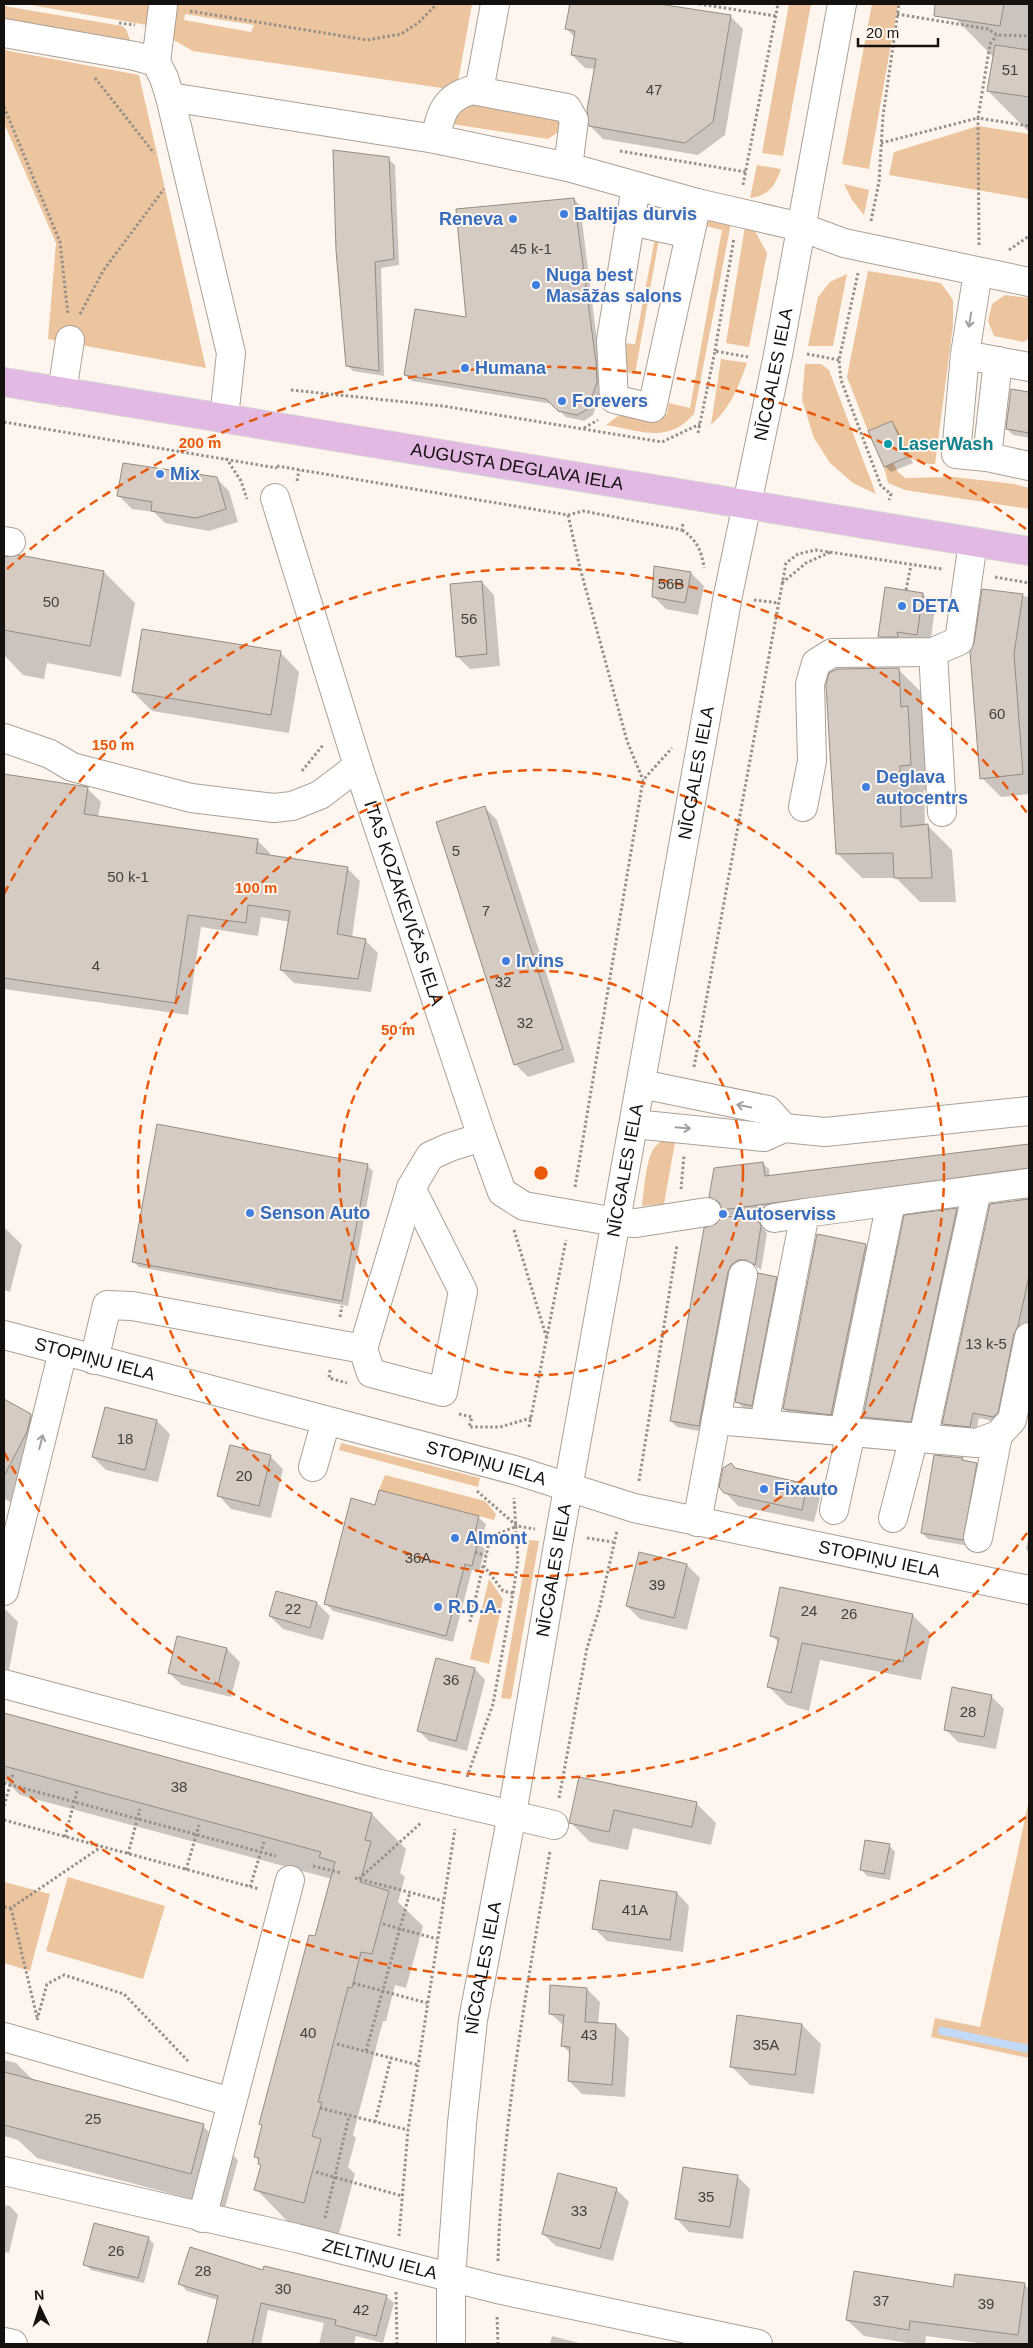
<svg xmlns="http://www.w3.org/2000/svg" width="1033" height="2348" viewBox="0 0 1033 2348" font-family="Helvetica,sans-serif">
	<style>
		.green { fill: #ecc49d; fill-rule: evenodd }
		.shadow { fill: #0003 }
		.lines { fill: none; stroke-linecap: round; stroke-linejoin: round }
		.stream { stroke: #c2d9f8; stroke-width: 8 }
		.building { fill: #d5cbc2; stroke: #948b82 }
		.minor-casing { stroke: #aaa097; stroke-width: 30 }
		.major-casing { stroke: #d5d4d4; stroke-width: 30 }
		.path { stroke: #96908a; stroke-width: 3; stroke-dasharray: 2.5 2.5; stroke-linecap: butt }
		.minor { stroke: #fff; stroke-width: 28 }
		.major { stroke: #e1b9e3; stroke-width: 28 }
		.oneway { stroke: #a1a09f }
		.ring { fill: none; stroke: #e8590c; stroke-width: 2.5; stroke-dasharray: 9 6 }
		.shop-dot { fill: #3f7fe0; stroke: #fef6ee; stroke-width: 2 }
		.culture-dot { fill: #0f9aa8; stroke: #fef6ee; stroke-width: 2 }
		.labels { text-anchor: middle; stroke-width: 4; stroke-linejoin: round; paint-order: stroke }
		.number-label { font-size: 15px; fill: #45403b }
		.shop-label { font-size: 18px; font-weight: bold; fill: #366cbe; stroke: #fef6ee; text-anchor: start }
		.street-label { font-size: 18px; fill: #15110e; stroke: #fef6ee }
		.culture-label { font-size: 18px; font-weight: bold; fill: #0d838f; stroke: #fef6ee; text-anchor: start }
		.centre { fill: #e8590c; stroke: #fef6ee; stroke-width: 2.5 }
		.ring-label { font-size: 15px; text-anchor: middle; font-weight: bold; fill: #e8590c; stroke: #fef6ee; stroke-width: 4; stroke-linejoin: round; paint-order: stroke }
	</style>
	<rect width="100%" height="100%" fill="#fef6ee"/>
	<path class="green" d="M25,4H472L459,76L456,86L448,89L193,51L147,25ZM185,14L254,25L251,32L184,20Z
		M789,4H811L783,156L762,153Z
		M872,4H898L869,169L842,164Z
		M4,6L122,26L126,29L133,48L4,24Z
		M4,50L139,75L206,368L48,339L56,243L4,123Z
		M471,103L559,118L561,130L548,139L446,123Z
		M978,126L1029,134V199L889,175L894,152Z
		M757,165L781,169C774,187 770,195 750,198Z
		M844,184L869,190L864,215L852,200Z
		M703,217L731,223L694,414C667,444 643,431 606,425L622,413L655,420L667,414L669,403L690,408L722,230L702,225Z
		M745,226L755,231L767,253L749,347L726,343Z
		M655,238L659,239L635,374L625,372L623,343L635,344Z
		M868,271L941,283L953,300V325L935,464C904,465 902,445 892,421L868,431L847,377Z
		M847,274L833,346H808L818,297L830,282Z
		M1005,295L1029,298V338L1024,342L994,336L988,321L992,304Z
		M721,359L747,363C738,388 731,407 711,425Z
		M805,364H821L829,370L876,494L853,483L830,463L814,438L802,400Z
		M893,463L898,472L905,478L954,477L1014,484L1029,488V509L905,490L888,483L884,467Z
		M676,1137L664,1204L642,1206C644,1191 646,1157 655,1147C660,1140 668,1139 676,1137Z
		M341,1443L480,1478L478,1487L339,1450Z
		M385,1475L485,1501L496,1514L494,1520L379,1490Z
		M529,1540L539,1541L511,1699L501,1698Z
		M489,1579L503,1599L489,1664L470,1659Z
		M1029,1800V2058L931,2037L935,2018L980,2027Z
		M68,1877L165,1906L143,1979L46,1951Z
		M4,1882L50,1894L30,1971L4,1963Z"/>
	<path class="shadow" d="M569,4H652L730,16L743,29L725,135L698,155L603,139L590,126L595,69L585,68L572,55L575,38L567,29Z
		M957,4H1029V132L988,91L994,58L955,18Z
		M388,159L395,165L399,265L381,268L384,376L353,371L347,365Z
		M574,199L580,205L603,389L593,415L584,421L566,417L553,404L412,381L405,375L467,319Z
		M1012,390L1029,393V438L1013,435L1007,429Z
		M891,422L897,429L913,463L891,472L885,466Z
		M216,478L229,491L238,522L209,531L165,523L154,512L132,509L119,496Z
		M4,558L104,572L135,603L121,677L47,663L44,679L23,675L4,655Z
		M691,573L704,586L698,615L666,609L653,596Z
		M482,582L494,595L500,666L470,669L457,656Z
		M983,590L1029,597V794L1001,797L982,778L976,644Z
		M923,594L935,607L930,647L892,649L879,636Z
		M280,652L299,672L289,733L152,711L133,692Z
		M898,669L923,694L936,790H924L925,825H927L952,850L956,902H920L896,878H862L837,853Z
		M4,775L87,788L101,802L98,817L257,840L270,853V856L347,868L360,881L352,938L365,940L378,953L371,992L294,983L281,970L290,922L261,917L258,936L201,927L188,1015L4,989Z
		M484,807L497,820L575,1062L528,1077L515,1064Z
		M1029,1145V1174L730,1216L722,1205L711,1197L762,1163L769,1169L770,1177Z
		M367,1165L373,1171L348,1306L139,1267L133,1261Z
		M1029,1198V1329L1000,1423L979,1418L976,1432L949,1430L943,1424L991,1205Z
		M957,1210L963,1216L917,1427L870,1423L864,1417Z
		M759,1224L767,1233L761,1270L754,1265L745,1266L705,1432L677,1427L671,1421L705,1229Z
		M4,1227L22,1245L10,1292L4,1290Z
		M818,1235L866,1245L872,1251L837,1420L790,1415L784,1409Z
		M776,1278L782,1284L758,1411L743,1408L737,1402Z
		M4,1401L31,1415L56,1440L51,1457L25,1508L4,1499Z
		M157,1421L170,1434L158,1482L106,1470L93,1457Z
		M270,1456L283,1469L271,1518L231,1509L219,1496Z
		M962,1459L965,1462L976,1464L982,1470L969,1546L928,1539L922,1533Z
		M737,1470L807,1485L820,1498L814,1522L738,1506L725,1492Z
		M376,1507L478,1517L486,1524L480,1545L485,1549L479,1572L472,1570L453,1642L333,1611L325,1603Z
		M1029,1534V1552L1026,1549Z
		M640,1554L687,1565L700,1578L687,1630L640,1619L627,1606Z
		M277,1592L317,1603L330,1616L323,1640L283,1629L270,1616Z
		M4,1608L18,1622L4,1697Z
		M912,1615L931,1633L921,1680L820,1660L809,1711L787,1705L769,1687L779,1643L772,1636Z
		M178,1637L227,1649L240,1662L231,1697L182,1685L169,1673Z
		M475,1669L485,1680L467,1751L429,1741L419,1731Z
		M991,1696L1004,1709L996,1749L958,1742L945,1729Z
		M4,1714L372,1814L406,1849L400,1873L405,1877L398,1902L423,1926L406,1988L395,1985L386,2021H383L353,2135L356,2138L348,2167L355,2174L338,2237L290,2224L256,2189L262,2166L256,2157L263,2126L260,2124L332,1879L20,1795L4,1779Z
		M580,1778L697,1804L716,1823L711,1845L633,1828L628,1850L590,1842L570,1822Z
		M889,1845L895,1852L890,1880L867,1876L861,1869Z
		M677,1893L689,1906L683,1952L607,1941L594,1928Z
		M587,1989L600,2002L598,2024L616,2025L629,2038L625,2097L582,2094L569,2081L571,2054L563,2046L564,2026L550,2013Z
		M802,2025L821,2044L814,2094L750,2085L731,2066Z
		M4,2060L16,2063L34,2081L203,2126L238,2160L225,2208L37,2158L18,2140L4,2136Z
		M737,2176L750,2189L743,2239L689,2232L677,2219Z
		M616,2189L629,2202L613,2261L556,2246L543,2234Z
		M4,2205L10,2206L18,2215L9,2253L4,2252Z
		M148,2238L154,2244L144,2283L91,2270L85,2264Z
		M264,2271L386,2296L394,2303L383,2343L356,2336L354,2344H319L324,2323L268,2310L261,2344H209L218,2300L187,2291L180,2283Z
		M1024,2284L1029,2289V2344H985L926,2336L925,2344H915L864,2336L847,2320L954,2288Z
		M552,2336L583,2344H550Z"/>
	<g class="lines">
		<path class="stream" d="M942,2031L1029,2049"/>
	</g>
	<path class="building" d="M570,4H659L731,15L713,122L685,143L589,126L587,110L596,59L571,55L575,31L565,29Z
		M935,4H1004L1000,26L934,16Z
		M995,45L1029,50V97L987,91Z
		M333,150L389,157L394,259L375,262L379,371L346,366L336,250Z
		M574,198L596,362L597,382L588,409L577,415L558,411L546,399L404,375L415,309L466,317L456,209Z
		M1011,389L1029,392V433L1006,429Z
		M892,421L908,457L884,467L868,431Z
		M123,463L217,477L226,509L196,518L151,511L152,502L117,496Z
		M19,555L104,571L90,646L4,630V557Z
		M654,566L691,572L685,603L652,597Z
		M482,581L487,654L456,657L450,584Z
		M885,587L923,593L917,635L897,632L898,637H878Z
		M982,589L1023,594L1014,654L1023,774L980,779L970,652L974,643Z
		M142,629L281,651L271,715L132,692Z
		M899,668L901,707L908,706L911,765L900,766L901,827L928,824L932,878H894L893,853L836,854L826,685L829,673L837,669Z
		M4,774L88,787L84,814L258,839L256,853L348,867L337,934L366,939L358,979L280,970L290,911L248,905L246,923L188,915L175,1003L4,978Z
		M485,806L563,1049L514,1065L436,822Z
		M157,1124L368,1164L342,1301L132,1262Z
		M1029,1144V1168L722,1210L719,1202L709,1197L714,1168L763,1162L765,1176Z
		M1029,1199V1276L1018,1326L1014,1334L998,1413L993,1417L973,1413L970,1427L942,1424L990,1204Z
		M957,1208L911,1422L863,1417L904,1215Z
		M722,1215L759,1222L761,1226L755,1265L746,1260H738L731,1265L728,1272L699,1426L670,1421L704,1228L716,1224Z
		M817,1234L866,1244L831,1415L783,1409Z
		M758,1273L777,1277L752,1406L735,1402Z
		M4,1399L31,1414L27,1432L4,1476Z
		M105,1407L157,1420L145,1470L92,1457Z
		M230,1445L271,1455L259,1506L217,1496Z
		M934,1455L963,1458L962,1460L977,1463L963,1540L921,1533Z
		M731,1463L735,1468L807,1484L802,1510L724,1493L719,1487L723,1468Z
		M379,1490L479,1516L473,1540L478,1541L472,1566L465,1564L446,1636L324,1604L351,1498L375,1505Z
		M639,1552L687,1564L674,1618L626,1606Z
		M780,1587L913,1614L903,1662L802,1643L791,1693L767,1687L779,1638L770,1636Z
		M276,1591L317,1602L310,1628L269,1616Z
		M177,1636L227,1648L218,1685L168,1673Z
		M436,1658L475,1668L456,1741L417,1731Z
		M952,1687L992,1695L984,1737L944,1730Z
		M4,1713L372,1813L365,1840L371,1841L360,1882L389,1891L372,1954L361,1952L352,1988L348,1987L318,2102H322L312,2136L321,2139L304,2203L254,2190L261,2165L258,2164L259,2158L254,2157L262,2125L259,2124L309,1935L315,1936L335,1862L319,1857L321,1852L4,1766Z
		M579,1777L697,1802L692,1827L614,1810L609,1832L569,1823Z
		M865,1840L890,1844L884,1874L860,1870Z
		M600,1880L677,1892L670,1940L592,1929Z
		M550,1985L587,1988L585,2022L616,2024L612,2085L568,2081L570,2047L561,2046L564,2015L549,2014Z
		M737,2015L802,2024L795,2075L730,2067Z
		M4,2072L204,2124L191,2174L4,2125Z
		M683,2167L738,2175L730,2227L675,2219Z
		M558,2173L617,2188L600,2249L542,2234Z
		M94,2223L149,2237L138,2278L83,2265Z
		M190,2247L263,2270L264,2266L387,2295L376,2336L335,2325L336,2320L261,2303L252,2344H207L218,2296L178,2284Z
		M854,2271L953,2287L955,2274L1025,2283L1018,2335L910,2321L909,2330L846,2320Z"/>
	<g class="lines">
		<defs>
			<g id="minor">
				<path d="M4,33L135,56L156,62L164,78L170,97L231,353L224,418"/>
				<path d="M156,62L163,6"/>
				<path d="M479,91L495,4"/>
				<path d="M170,97L435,139L568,167L697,203L801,227L844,243L1029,282"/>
				<path d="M435,139C441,113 444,98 472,90L567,108L574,120L568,167"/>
				<path d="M636,186L611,340L614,399L652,408L697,203"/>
				<path d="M631,221L690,234"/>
				<path d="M978,272L965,354L956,454L987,457L1029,466"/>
				<path d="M981,358L1029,367"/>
				<path d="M62,392L70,340"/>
				<path d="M987,457L998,361"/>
				<path id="s1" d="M275,498L358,766L482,1137L502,1192L524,1206L616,1222L636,1223L707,1212"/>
				<path d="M4,541L11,542"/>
				<path d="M933,652L942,812"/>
				<path d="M4,738L50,754L72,767L191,798L274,808L292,806L320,795L358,766"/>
				<path d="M803,807L812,761L810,684L816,663L832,653L933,652L959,641L973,542"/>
				<path d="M641,1084L768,1110L784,1128"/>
				<path d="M634,1124L764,1137L784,1128L825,1132L1029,1111"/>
				<path d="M774,1218L805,1213"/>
				<path id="s2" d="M4,1335L518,1471L634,1508L1029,1590"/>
				<path d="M363,1349L371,1373L443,1392L463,1291L411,1188"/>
				<path d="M94,1360L107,1305L132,1306L363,1349L411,1188L430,1156L450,1147L482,1137"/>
				<path d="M716,1420L976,1443L998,1435L1012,1420L1029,1337"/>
				<path d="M764,1424L805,1213L1029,1183"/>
				<path d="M844,1431L891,1202"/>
				<path d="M923,1438L977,1190"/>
				<path d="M313,1467L326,1421"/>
				<path d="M834,1510L851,1432"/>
				<path d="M893,1518L914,1437"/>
				<path d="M697,1522L743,1275"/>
				<path d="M978,1538L998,1435"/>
				<path d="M4,1591L63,1351"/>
				<path d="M4,1684L380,1784L554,1825"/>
				<path d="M4,2037L231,2102"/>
				<path id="s3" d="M4,2171L296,2238L497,2289L758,2344"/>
				<path d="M202,2218L290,1880"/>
				<path d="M4,2342L13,2344"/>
				<path id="s4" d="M451,2344V2278L462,2123L473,2020L512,1814L560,1533L728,595L778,355L842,4"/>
			</g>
			<g id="major">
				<path id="s5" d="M4,382L1029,551"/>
			</g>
		</defs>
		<use href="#minor" class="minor-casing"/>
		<use href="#major" class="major-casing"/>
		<path class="path" d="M699,4L776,16
			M190,11L367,40L401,34L418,23L437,4
			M897,14L988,29L997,35L1029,36
			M119,23L135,25
			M95,78L154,153
			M4,107L60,242L68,315
			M881,143L978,118L990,44L997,35
			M620,151L746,172
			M743,185L778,4
			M871,221L879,182L883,116L899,4
			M979,245L978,118L1029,126
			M1009,250L1029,236
			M858,273L839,360L841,380L881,486L891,494L889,500
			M80,314L103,271L164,189
			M715,351L734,238
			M807,354L839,360
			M291,390L443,406L662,442L700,424
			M4,422L277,468
			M584,428L598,420
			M698,433L715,351L748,357
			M226,458L241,481L247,499
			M277,466L568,515L583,511L682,530L683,522
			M297,481L299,470
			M568,515L579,564L627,741L643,780
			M682,530C696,539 702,551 704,568
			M995,577L1029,583
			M782,583L806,563L831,552
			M906,590L911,565
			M754,600L779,603
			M302,771L323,745
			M694,1067L786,563L798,554L816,550L942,569
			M575,1187L643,780L672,748
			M681,1189L684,1155
			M514,1230L547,1339
			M340,1317L342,1306
			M330,1370L329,1378L347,1383
			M459,1414L472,1417L469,1427H500L531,1418
			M529,1427L566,1240
			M639,1481L677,1245
			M477,1491L517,1526L535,1529
			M587,1538L613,1542
			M475,1552L486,1556
			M513,1593L503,1591L484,1566L490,1537L517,1526
			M470,1622L483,1566
			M467,1777L493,1704L513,1593L518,1561L514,1498
			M4,1783L276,1856
			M559,1798L587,1648L599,1610L617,1531
			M4,1806L13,1774
			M4,1820L259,1889
			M65,1837L77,1791
			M128,1854L140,1809
			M313,1866L342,1873
			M186,1870L199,1825
			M355,1878L443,1901
			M359,1879L422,1822
			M250,1887L264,1842
			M4,1907L11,1908L101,1847
			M11,1908L37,2017
			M383,1924L437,1939
			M353,1983L427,2003
			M37,2020L47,1984L64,1975L124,1994L188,2061
			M337,2044L418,2065
			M366,2051L410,1892
			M320,2108L408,2130
			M375,2122L391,2058
			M316,2172L402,2196
			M325,2218L349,2116
			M399,2236L408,2130L455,1829
			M498,2261C502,2123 527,1987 550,1851
			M396,2292L397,2344
			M497,2317L498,2344"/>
		<use href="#minor" class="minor"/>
		<use href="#major" class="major"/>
	</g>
	<defs><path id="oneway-shaft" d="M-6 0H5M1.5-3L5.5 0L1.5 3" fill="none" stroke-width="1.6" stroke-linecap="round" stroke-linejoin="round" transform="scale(1.25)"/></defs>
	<g class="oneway">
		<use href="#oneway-shaft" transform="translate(970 320) rotate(99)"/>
		<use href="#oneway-shaft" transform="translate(744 1106) rotate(-169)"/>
		<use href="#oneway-shaft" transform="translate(683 1128) rotate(5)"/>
		<use href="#oneway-shaft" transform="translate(41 1442) rotate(-76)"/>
	</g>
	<g class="ring">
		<circle cx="541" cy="1173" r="202"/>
		<circle cx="541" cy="1173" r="403"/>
		<path d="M1027 1533A605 605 0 0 1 4 1452M4 894A605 605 0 0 1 1027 813"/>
		<path d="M1026 1817A806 806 0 0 1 7 1777M7 569A806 806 0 0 1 1026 529"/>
	</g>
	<g class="shop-dot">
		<circle cx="564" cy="214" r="5"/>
		<circle cx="513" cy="219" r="5"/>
		<circle cx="536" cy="285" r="5"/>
		<circle cx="465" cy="368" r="5"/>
		<circle cx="562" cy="401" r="5"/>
		<circle cx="160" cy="474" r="5"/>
		<circle cx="902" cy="606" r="5"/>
		<circle cx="866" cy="787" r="5"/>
		<circle cx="506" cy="961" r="5"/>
		<circle cx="250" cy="1213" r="5"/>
		<circle cx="723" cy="1214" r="5"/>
		<circle cx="764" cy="1489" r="5"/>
		<circle cx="455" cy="1538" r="5"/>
		<circle cx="438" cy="1607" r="5"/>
	</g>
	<circle class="culture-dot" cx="888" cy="444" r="5"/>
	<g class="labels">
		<g class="number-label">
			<text x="1010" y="75">51</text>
			<text x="654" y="95">47</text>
			<text x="531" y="254">45 k-1</text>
			<text x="671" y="589">56B</text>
			<text x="51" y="607">50</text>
			<text x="469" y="624">56</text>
			<text x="997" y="719">60</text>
			<text x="456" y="856">5</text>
			<text x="128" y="882">50 k-1</text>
			<text x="486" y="916">7</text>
			<text x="96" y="971">4</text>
			<text x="503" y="987">32</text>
			<text x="525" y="1028">32</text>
			<text x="986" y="1349">13 k-5</text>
			<text x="125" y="1444">18</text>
			<text x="244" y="1481">20</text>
			<text x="418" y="1563">36A</text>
			<text x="657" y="1590">39</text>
			<text x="293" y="1614">22</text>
			<text x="809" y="1616">24</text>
			<text x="849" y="1619">26</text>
			<text x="451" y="1685">36</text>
			<text x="968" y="1717">28</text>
			<text x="179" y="1792">38</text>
			<text x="635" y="1915">41A</text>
			<text x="308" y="2038">40</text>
			<text x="589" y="2040">43</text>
			<text x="766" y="2050">35A</text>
			<text x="93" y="2124">25</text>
			<text x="706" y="2202">35</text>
			<text x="579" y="2216">33</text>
			<text x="116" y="2256">26</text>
			<text x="203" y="2276">28</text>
			<text x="283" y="2294">30</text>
			<text x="881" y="2306">37</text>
			<text x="986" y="2309">39</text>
			<text x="361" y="2315">42</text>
		</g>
		<g class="shop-label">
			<text x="574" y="220">Baltijas durvis</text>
			<text x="503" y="225" text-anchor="end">Reneva</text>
			<text x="546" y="281">Nuga best<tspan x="546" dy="21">Masāžas salons</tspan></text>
			<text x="475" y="374">Humana</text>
			<text x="572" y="407">Forevers</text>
			<text x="170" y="480">Mix</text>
			<text x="912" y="612">DETA</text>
			<text x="876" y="783">Deglava<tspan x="876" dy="21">autocentrs</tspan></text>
			<text x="516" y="967">Irvins</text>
			<text x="260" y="1219">Senson Auto</text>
			<text x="733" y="1220">Autoserviss</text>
			<text x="774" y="1495">Fixauto</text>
			<text x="465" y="1544">Almont</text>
			<text x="448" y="1613">R.D.A.</text>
		</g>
		<g class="street-label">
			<text dy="6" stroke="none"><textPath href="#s4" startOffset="1998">NĪCGALES IELA</textPath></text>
			<text dy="6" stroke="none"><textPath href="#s5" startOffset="520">AUGUSTA DEGLAVA IELA</textPath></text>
			<text dy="6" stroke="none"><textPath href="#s4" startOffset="1592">NĪCGALES IELA</textPath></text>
			<text dy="6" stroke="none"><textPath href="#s1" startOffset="425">ITAS KOZAKEVIČAS IELA</textPath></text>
			<text dy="6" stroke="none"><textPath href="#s4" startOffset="1188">NĪCGALES IELA</textPath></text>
			<text dy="6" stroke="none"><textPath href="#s2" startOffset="94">STOPIŅU IELA</textPath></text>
			<text dy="6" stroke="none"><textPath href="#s2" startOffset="499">STOPIŅU IELA</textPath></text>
			<text dy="6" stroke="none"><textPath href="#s2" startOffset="904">STOPIŅU IELA</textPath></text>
			<text dy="6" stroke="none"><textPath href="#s4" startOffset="782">NĪCGALES IELA</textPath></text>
			<text dy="6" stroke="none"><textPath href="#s4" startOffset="378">NĪCGALES IELA</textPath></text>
			<text dy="6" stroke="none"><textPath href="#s3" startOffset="386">ZELTIŅU IELA</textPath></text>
		</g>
		<g class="culture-label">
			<text x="898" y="450">LaserWash</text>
		</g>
	</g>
	<circle cx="541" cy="1173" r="8" class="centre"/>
	<g class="ring-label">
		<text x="200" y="448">200 m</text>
		<text x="113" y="750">150 m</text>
		<text x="256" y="893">100 m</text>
		<text x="398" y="1035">50 m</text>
	</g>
	<rect width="1033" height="2348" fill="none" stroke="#15110e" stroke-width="10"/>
	<g transform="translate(40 2308) rotate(356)" stroke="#fef6ee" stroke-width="4" paint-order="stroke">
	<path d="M0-4L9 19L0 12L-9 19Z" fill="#15110e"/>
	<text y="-8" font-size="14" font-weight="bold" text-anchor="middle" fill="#15110e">N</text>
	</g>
	<path d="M858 38v8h80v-8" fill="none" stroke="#15110e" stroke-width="2.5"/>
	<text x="866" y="38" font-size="15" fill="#15110e" stroke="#fef6ee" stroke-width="4" paint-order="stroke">20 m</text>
</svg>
